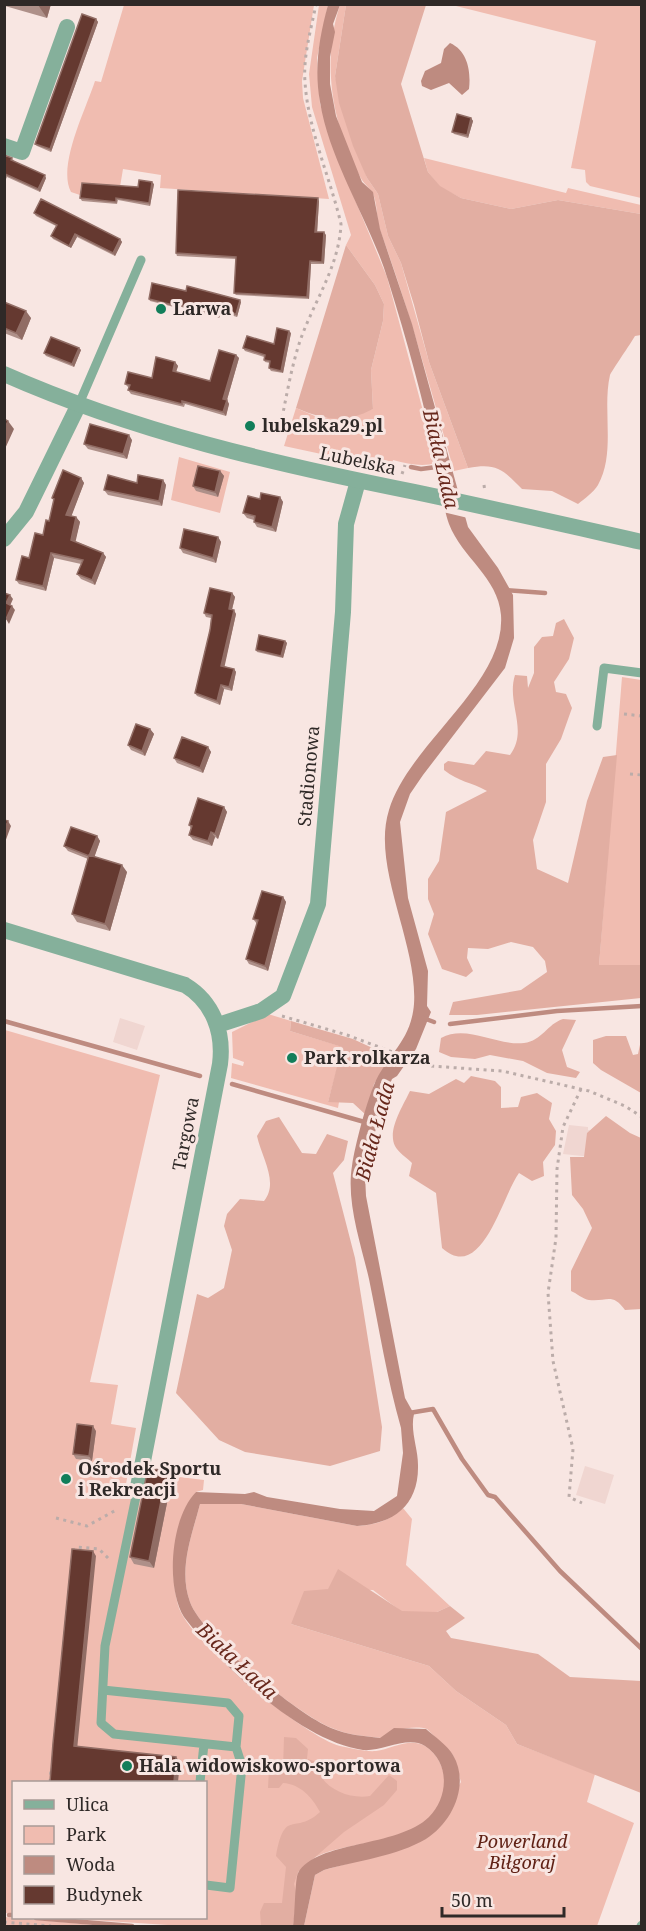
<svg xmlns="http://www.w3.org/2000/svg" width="646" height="1931" viewBox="0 0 646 1931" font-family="'Noto Serif',serif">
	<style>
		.built { fill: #f0d6d1 }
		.green { fill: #f0bcb0 }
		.forest { fill: #e2aea2 }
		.water { fill: #be8b80 }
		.pier { fill: #f8e6e2 }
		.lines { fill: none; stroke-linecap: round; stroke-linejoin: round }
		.stream { stroke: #be8b80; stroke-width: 4.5 }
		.path { stroke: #bbaca9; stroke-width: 3; stroke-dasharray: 3 4.5; stroke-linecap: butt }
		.service { stroke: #85b09b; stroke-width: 9 }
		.minor { stroke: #85b09b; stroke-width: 16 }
		.tertiary { stroke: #85b09b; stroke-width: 16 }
		.wall { fill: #ae9089 }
		.shaded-wall { fill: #916d65 }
		.building { fill: #653930; stroke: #916d65; stroke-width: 1.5 }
		.poi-dot { fill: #127e5a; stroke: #f8e6e2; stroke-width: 2 }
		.labels { text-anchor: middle; stroke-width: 6; stroke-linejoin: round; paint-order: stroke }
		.poi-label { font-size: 18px; font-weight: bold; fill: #2f2927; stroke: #f8e6e2; text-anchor: start }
		.street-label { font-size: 18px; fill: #2f2927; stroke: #f8e6e2 }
		.park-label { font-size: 18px; font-style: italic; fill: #602115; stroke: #f8e6e2 }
		.water-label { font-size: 20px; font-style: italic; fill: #68281c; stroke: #f8e6e2 }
	</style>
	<rect width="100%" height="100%" fill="#f8e6e2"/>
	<path class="built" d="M120,1018L145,1026L137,1050L113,1042Z
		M569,1125L588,1127V1130L595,1131L592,1157L563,1154Z
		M585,1466L614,1475L605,1504L576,1495Z"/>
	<path class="green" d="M124,5H314L302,81L303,98L329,199L160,188L161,175L123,169L120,187L81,183L80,195L71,192C57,166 86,109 95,81L101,82Z
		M319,5H328L317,58L320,104L339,161L387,277L437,463C421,467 409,464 393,460L391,469L284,446L296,408L322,419L373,409L371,370L383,321L384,304L375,285L346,245L351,235L312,107L309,74Z
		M340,5H346L335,76L367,178L378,194L388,236L401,263L429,362L468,468L454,471C431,390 409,309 380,230C376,219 378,205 373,194C371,189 365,185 362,180C332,127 321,62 340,5Z
		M452,5H641V198L590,186L586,182L585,170L571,168L596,41Z
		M424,158L566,193L568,188L641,205V214L558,200L511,209L461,198L440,187L428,172Z
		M179,457L230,472L220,513L171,500Z
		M622,677L641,680V965H599Z
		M268,1014L291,1021L290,1031L343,1047L328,1102H339L338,1108L231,1078L232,1063L243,1066L244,1062L233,1058L232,1032Z
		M5,1030L160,1075L90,1382L118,1385L111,1424L136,1428L126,1484L145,1488L148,1473L204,1480L203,1490L196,1492C177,1528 167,1564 178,1605C186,1639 305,1737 340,1746C351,1748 365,1752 376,1751C391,1749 410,1737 425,1746C444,1757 451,1788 439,1806C415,1846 357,1839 320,1855C312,1858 305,1866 298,1872L293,1926H183L61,1918H206V1782H14L13,1914L5,1913Z
		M216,1503L241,1504L357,1526C376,1525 388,1521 403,1508L412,1519L406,1565L450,1606L437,1612H402L373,1590L328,1589L291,1624L429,1666L456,1691L506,1725L517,1744L595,1774L587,1802L634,1823L597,1926H304L315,1875L324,1870L398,1850L427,1838L461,1782L453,1755L427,1729C414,1725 391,1730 381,1738C364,1736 347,1735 332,1728C298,1715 202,1636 190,1602C178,1569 192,1535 200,1504Z
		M5,1917L105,1926H5Z"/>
	<path class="forest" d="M346,5H426L401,84L428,172L440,186L461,198L511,209L558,200L641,214V335L635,336C631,343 611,372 610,375C602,410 616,453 598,485C594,492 584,499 578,504L552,491L522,489C502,469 497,463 468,468L429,362L414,305L401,263L388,236L378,194L367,178L353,146L339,103L335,76Z
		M346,245L375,285L384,304L383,321L371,370L373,409C344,424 325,420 296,408Z
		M564,619L574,638L569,659L554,682L556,692L566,694L572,708L561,739L546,764V802L533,840L537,869L568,883L587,801L603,757L617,755L599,965H641V998L477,1015H449L453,1002L521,990L547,972L545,961L533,947L511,942L488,949L468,948L467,958L473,971L466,977L442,969L428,934L434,914L428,899V879L439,861L446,812L487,791C471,782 459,782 444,770V764L448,761L474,765L486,751L510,755C529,730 506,703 515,675L527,676L528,688L534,673V647L542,637L553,636L556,623Z
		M563,1019L576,1020L562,1050L567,1067L580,1072L576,1078L547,1073L523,1061L490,1055L475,1059L451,1057L439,1052L441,1038C467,1024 496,1046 524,1043C542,1041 547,1024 563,1019Z
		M291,1021L353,1039L392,1057L374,1084L366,1115L353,1103L328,1102L342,1047L290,1031Z
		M606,1036H626L633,1055L638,1054L641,1040V1093L601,1070L593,1063V1040Z
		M471,1076L495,1081L501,1087V1108L518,1107L521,1097L537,1093L552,1103L549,1119L556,1131L555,1145L543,1162L544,1176L532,1181L519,1173C502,1196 482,1284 442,1248L436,1193L409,1176L412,1163C407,1158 398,1152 395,1146C387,1130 403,1106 410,1091L429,1094L456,1079L464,1083Z
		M606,1116L630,1133L641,1138V1309L625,1310C612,1292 607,1302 589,1300C583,1299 576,1293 571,1291V1271L592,1228L583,1209L572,1195L570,1157H584L587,1133Z
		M279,1117L302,1153L316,1154L327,1134L348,1141L344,1160L333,1173L355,1258L382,1427L380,1451L330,1466L245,1452L219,1440L176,1393L197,1294L208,1298L224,1288L232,1250L224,1226L227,1214L240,1199L264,1201C279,1183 262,1158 257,1136L266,1121Z
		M338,1569L402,1611L437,1612L450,1606L465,1618L446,1631L451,1638L538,1654L570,1677L641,1681V1793L517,1744L506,1725L456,1691L429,1666L291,1624L304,1591L328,1589Z
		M284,1737L296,1738L308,1749L307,1759L325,1764L322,1778C332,1792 353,1799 370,1796L389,1775L397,1781V1790L384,1805L344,1832L298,1872L294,1884L297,1896L293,1926H261L260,1912L264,1903H282L286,1867L276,1856C285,1807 294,1836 320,1812C312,1797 300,1784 283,1783L279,1788H268L269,1769H283Z"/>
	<path class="water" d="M328,5H340L333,24L335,32L330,57V84L336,116L362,182L373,192L380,229L412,324L468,527L498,568L513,595L514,638L505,668L423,775L410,794L400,822L408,898L428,971L427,1006L431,1012L416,1049L397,1076L392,1079L386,1094L369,1153L365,1175L366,1196L405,1398L414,1414C410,1431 418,1448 418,1465C419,1505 394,1524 357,1526L241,1504H200C192,1535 178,1569 190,1602C202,1636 298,1715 331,1728C347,1735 364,1736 380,1738L394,1728L426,1729C435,1737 447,1745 453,1755C470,1784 453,1822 426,1839C397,1856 356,1861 324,1870L315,1875L304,1926H293C295,1915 295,1879 298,1873C317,1840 397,1848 429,1817C448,1798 451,1763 425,1746C408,1735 381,1752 363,1750C302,1742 220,1665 184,1617C165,1586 171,1517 196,1492L245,1494L254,1492L267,1497L340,1509L374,1511L397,1496L403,1453L401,1428C387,1379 379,1328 369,1279C361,1244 346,1202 352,1166C355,1145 366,1104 374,1085C387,1054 411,1042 414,1004C418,943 371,867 389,810C409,743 506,684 501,615C498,577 462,558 449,524C442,505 442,484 437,464C424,403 407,340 388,280C370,221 330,163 320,102C314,68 319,38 328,5Z
		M450,43C468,51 471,72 469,89L462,95L449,83L431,90L422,86L421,81L425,71L441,63L444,49Z"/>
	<path class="pier" d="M438,484L462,490L468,518L443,512Z"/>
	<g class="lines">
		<path class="stream" d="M411,467L421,469L444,466
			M506,590L545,593
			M423,1018L434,1022
			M4,1021L200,1076
			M450,1024L557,1011L642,1006
			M232,1084L368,1123
			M409,1413L433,1409L462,1459L488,1495L495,1497L560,1571L642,1649
			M9,1915H14
			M36,1918L132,1926"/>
		<path class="path" d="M282,418C287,393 292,365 300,341C314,301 339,267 341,224C330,177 308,130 305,82C303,56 311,30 316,4
			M402,474L405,465
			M484,485L485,492
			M624,714L642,716
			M630,774L642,775
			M282,1016L347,1035L430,1066L502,1071L589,1091L625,1106L642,1117
			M581,1089L563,1127L557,1169L556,1238L548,1293L553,1361L573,1449L569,1497L582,1503
			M56,1518L87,1526L118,1509
			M73,1551L77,1547L99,1549L109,1559
			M50,1782L51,1769
			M4,1922L51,1926"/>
		<path class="service" d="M79,404L141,260
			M597,726L604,668L642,673
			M138,1487L105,1646L101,1723L114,1734L236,1747
			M103,1690L228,1703L239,1716L236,1747L242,1766L230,1888L206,1885
			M200,1782L204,1744
			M641,1926L642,1925"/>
		<path class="minor" d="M4,146L22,152L67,27
			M4,539L26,512L79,404
			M4,930L185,985C213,1002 224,1032 220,1064L138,1487
			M218,1025L261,1011L283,996L318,904L343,612L346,524L358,481"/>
		<path class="tertiary" d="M4,374C135,432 275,464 415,492C491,508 566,525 642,542"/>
	</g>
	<path class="wall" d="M4,4H51L47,18L5,6Z
		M96,19L98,22L51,152L37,146L35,144Z
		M471,118L473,121L468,138L454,134L452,132Z
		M4,155L12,158L14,161L46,178L40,192L7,177L4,183Z
		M154,184L150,206L118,200L117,204L82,201L80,198Z
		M319,201L317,232L326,235L324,264H311L309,299L236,295L234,293L236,259L177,256L176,253Z
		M34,213L120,239L122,242L115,256L77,237L71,248L53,239L51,236L56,226L36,216Z
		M186,291L241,302L237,317L221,312L219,318L175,305L174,307L150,301L149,299Z
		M4,302L31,318L22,340L4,333Z
		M291,333L283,373L271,371L269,368L270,363L265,362L264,360V357L245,351L243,348L274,344Z
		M79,348L81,350L74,367L46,356L44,353Z
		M236,355L239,358L227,400L229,404L226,416L185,404L184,407L131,394L128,390L129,388L125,384L152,378L175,362L178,366L176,372L210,381Z
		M132,440L127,459L88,449L84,444Z
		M220,471L224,476L218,497L196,491L193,486Z
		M81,478L84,483L71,516L76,517L80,522L75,541L103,553L106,557L95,585L81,579L77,574L81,564L54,558L46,591L19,584L16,580L43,535L49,521L54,501L52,498Z
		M163,480L166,485L162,506L108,495L104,490L137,483Z
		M280,497L283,502L276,532L257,527L254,522V520L247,518L243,513L260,499Z
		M218,537L221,542L216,563L183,553L180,548Z
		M232,593L235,597L232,610L236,614L224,666L234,669L236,672L232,691L224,689L220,705L197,696L195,693L210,630L211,618L206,617L204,613Z
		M285,641L287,643L283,658L257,652L256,650Z
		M150,729L154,734L145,756L131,750L128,745Z
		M208,747L211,752L203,773L177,763L174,758Z
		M224,807L227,812L218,839L215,837L212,846L193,840L189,835L191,829L189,825Z
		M97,836L100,841L94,857L127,872L110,931L77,922L72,914L88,859L68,851L64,846Z
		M283,897L286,902L268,971L249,964L246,959L257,924L253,919Z
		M96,1431L92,1461L76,1459L73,1454Z
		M167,1471L172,1478L154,1568L134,1564L130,1557Z"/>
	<path class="shaded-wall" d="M51,4L47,18L38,5Z
		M96,19L98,22L51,152L50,149Z
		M471,118L473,121L468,138L467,135Z
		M45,175L46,178L40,192L38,189Z
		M152,182L154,184L150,206L149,203Z
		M318,198L319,201L317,234L315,232Z
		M324,232L326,235L324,264L322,262Z
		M75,234L77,237L71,248L69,246Z
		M120,239L122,242L115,256L113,253Z
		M310,261L311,264L309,299L307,297Z
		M240,300L241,302L237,317L236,314Z
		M219,310L221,312L219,318L218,316Z
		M26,311L31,318L22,340L16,333Z
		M289,331L291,333L283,373L281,371Z
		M79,348L81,350L74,367L72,364Z
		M236,355L239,358L226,403L223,399Z
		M175,362L178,366L175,375L173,371Z
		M227,400L229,404L226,416L223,412Z
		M8,421L14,429L4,451V430Z
		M129,435L132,440L127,459L123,454Z
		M220,471L224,476L218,497L215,492Z
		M81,478L84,483L70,520L66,515Z
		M163,480L166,485L162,506L159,501Z
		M280,497L283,502L276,532L272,527Z
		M76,517L80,522L75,544L71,540Z
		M218,537L221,542L216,563L213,558Z
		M51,553L54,558L46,591L43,586Z
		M103,553L106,557L95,585L92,580Z
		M232,593L235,597L231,613L229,609Z
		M10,595L13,599L9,608L6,603Z
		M12,606L15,610L9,624L6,619Z
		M234,610L236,614L224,669L221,666Z
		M285,641L287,643L283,658L281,656Z
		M234,669L236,672L232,691L229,687Z
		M221,685L224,689L220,705L217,701Z
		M150,729L154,734L145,756L142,751Z
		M208,747L211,752L203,773L200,768Z
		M224,807L227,812L218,839L215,834Z
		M8,821L11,826L4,845V830Z
		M211,832L215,837L212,846L208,841Z
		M97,836L100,841L93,861L89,856Z
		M122,865L127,872L110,931L105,924Z
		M283,897L286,902L268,971L265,966Z
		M93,1426L96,1431L92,1461L89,1456Z
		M167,1471L172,1478L154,1568L149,1561Z
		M93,1551L96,1556L77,1750L74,1746Z
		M176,1757L180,1762L178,1782H174Z"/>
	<path class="building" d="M82,14L96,19L50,149L35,144Z
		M457,114L471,118L467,135L452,132Z
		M4,155L12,158L11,160L45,175L38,189L5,174L4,176Z
		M139,180L152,182L149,203L116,198V202L80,198L82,183L138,187Z
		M178,190L318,198L315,232H324L322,262L310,261L307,297L234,293L236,257L176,253Z
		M41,199L120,239L113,253L75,234L69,246L51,236L57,225L34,213Z
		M152,283L186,291L187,286L240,300L236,314L219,310L218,316L173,303V305L149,299Z
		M4,302L26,311L16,333L4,328Z
		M277,328L289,331L281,371L269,368L270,361L264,360L265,355L243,348L247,336L274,344Z
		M51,337L79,348L72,364L44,353Z
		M219,350L236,355L223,399L227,400L223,412L182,401V404L128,390L130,385L125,384L128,372L152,378L156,357L175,362L173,371L210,381Z
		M4,419L8,421L4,430Z
		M90,424L129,435L123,454L84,444Z
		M198,466L220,471L215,492L193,486Z
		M63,470L81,478L66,515L76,517L71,540L103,553L92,580L77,574L83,560L51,553L43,586L16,580L22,556L29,558L35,533L43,535L46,520L49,521L54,499L52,498Z
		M108,475L137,483L138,475L163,480L159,501L104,490Z
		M261,493L280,497L272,527L254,522L255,516L243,513L248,496L260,499Z
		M184,529L218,537L213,558L180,548Z
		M210,588L232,593L229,609L234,610L221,666L234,669L229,687L221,685L217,701L195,693L210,630L212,615L204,613Z
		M4,593L10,595L6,603L12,606L6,619L4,618Z
		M259,635L285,641L281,656L256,650Z
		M136,724L150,729L142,751L128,745Z
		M182,737L208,747L200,768L174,758Z
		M198,798L224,807L215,834L211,832L208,841L189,835L192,826L189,825Z
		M4,820L8,821L4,830Z
		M71,827L97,836L89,856L64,846Z
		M89,855L122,865L105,924L72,914Z
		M262,891L283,897L265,966L246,959L258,920L253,919Z
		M77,1424L93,1426L89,1456L73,1454Z
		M148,1468L167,1471L149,1561L130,1557Z
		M72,1549L93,1551L74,1746L176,1757L174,1782H50L53,1743Z"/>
	<g class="poi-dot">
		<circle cx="161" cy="309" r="6"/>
		<circle cx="250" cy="426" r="6"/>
		<circle cx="292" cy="1058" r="6"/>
		<circle cx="66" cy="1479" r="6"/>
		<circle cx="127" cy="1766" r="6"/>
	</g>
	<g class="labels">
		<g class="poi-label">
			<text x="173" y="315">Larwa</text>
			<text x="262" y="432">lubelska29.pl</text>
			<text x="304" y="1064">Park rolkarza</text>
			<text x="78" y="1475">Ośrodek Sportu<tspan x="78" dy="21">i Rekreacji</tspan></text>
			<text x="139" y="1772">Hala widowiskowo-sportowa</text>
		</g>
		<g class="street-label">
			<text transform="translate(358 461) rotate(12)" y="6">Lubelska</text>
			<text transform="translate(309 776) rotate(-85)" y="6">Stadionowa</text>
			<text transform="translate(186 1134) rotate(-79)" y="6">Targowa</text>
		</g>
		<g class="park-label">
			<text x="522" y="1848">Powerland<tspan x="522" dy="21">Biłgoraj</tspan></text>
		</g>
		<g class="water-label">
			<text transform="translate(441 459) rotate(77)" y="7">Biała Łada</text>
			<text transform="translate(375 1131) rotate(-75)" y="7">Biała Łada</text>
			<text transform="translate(237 1661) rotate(43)" y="7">Biała Łada</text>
		</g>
	</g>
	<rect width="646" height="1931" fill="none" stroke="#2f2927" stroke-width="12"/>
	<rect x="12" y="1781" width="195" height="138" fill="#f8e6e2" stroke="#a89a97" stroke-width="1.5"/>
	<rect x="24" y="1800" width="30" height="9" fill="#85b09b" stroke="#a89a97" stroke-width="1.5"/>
	<text x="66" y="1811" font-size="18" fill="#2f2927">Ulica</text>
	<rect x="24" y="1826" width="30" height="18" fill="#f0bcb0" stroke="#a89a97" stroke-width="1.5"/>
	<text x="66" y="1841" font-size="18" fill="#2f2927">Park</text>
	<rect x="24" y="1856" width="30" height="18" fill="#be8b80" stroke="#a89a97" stroke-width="1.5"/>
	<text x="66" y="1871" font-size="18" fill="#2f2927">Woda</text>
	<rect x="24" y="1886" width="30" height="18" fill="#653930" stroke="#a89a97" stroke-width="1.5"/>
	<text x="66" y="1901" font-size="18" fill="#2f2927">Budynek</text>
	<path d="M442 1907v9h122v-9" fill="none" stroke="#2f2927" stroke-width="3"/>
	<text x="451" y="1907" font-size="18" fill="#2f2927" stroke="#f8e6e2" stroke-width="4.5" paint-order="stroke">50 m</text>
</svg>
